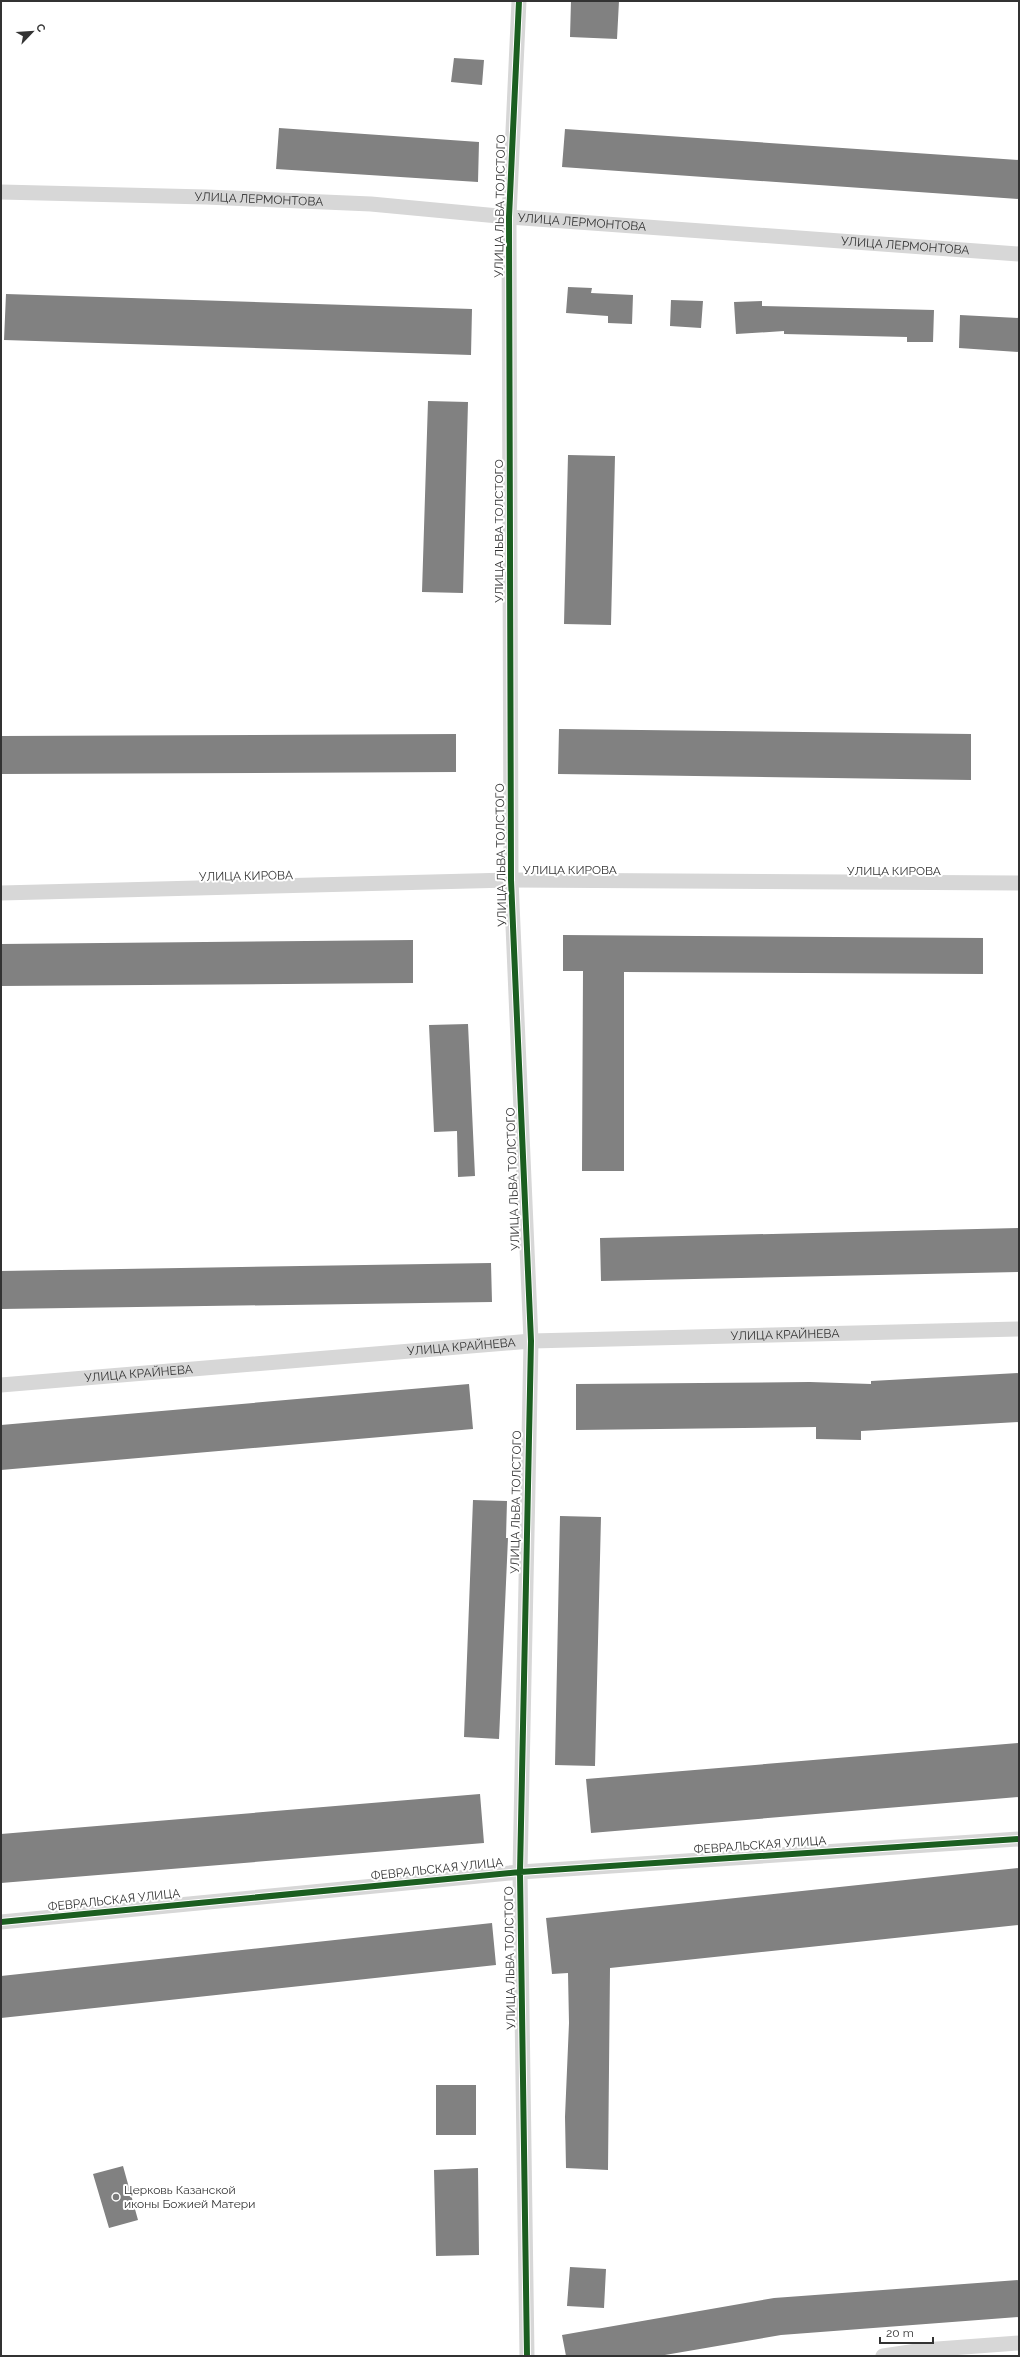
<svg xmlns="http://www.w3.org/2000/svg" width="1020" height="2357" viewBox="0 0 1020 2357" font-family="Raleway,sans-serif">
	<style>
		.building { fill: #818181 }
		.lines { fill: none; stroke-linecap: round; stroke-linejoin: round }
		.street { stroke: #d7d7d7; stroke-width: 15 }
		.cycleway-casing { stroke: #fff; stroke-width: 8 }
		.cycleway { stroke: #1b5e20; stroke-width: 6 }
		.poi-dot { fill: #7a7a7a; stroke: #fff; stroke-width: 1.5 }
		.labels { text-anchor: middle; stroke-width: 4; stroke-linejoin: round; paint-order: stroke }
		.street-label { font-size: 12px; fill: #333; stroke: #fff }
		.poi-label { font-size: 12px; fill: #333; stroke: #fff; text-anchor: start }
	</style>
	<rect width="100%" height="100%" fill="#fff"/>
	<path class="building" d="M571,1H619L617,39L570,37Z
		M454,58L484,60L482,85L451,82Z
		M279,128L479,142L478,182L276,169Z
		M565,129L1019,160V199L562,167Z
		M568,287L592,288L591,293L633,295L632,324L608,323V316L566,313Z
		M6,294L472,309L471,355L4,340Z
		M671,300L703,301L701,328L670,326Z
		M762,301V306L934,310L933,342H907V337L784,334V331L736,334L734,302Z
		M960,315L1019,318V352L959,348Z
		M428,401L468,402L463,593L422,592Z
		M568,455L615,456L611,625L564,624Z
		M559,729L971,734V780L558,774Z
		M456,734V772L1,774V736Z
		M563,935L983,938V974L624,972V1171H582L583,971H563Z
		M413,940V983L1,986V944Z
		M468,1024L475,1176L458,1177L457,1131L434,1132L429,1025Z
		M1019,1228V1272L601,1281L600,1238Z
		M491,1263L492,1302L1,1309V1271Z
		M1019,1373V1422L861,1431V1440L816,1439V1427L576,1430V1384L810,1382L871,1384V1381Z
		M469,1384L473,1429L1,1470V1425Z
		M473,1500L507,1501L506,1538H508L499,1739L464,1737Z
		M560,1516L601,1517L595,1766L555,1765Z
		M1018,1743L1019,1797L591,1833L586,1779Z
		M480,1794L484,1843L1,1883V1834Z
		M1019,1868V1925L610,1968L608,2170L566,2168L565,2117L569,2023L568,1973L552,1974L546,1918Z
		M492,1923L496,1965L1,2018V1976Z
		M436,2085H476V2135H436Z
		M123,2166L138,2220L109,2228L93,2174Z
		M478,2168L479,2255L436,2256L434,2170Z
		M570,2267L606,2269L604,2308L567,2306Z
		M1019,2280V2317L781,2335L659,2356H566L562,2335L774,2298Z"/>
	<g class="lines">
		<g class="street">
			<path d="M519,1L509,217L511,880L531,1341L520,1872L527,2356"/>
			<path id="s1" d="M1,192L206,197L371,204L509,217L1019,254"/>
			<path d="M1,893L511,880L1019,883"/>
			<path id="s2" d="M1,1385L531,1341L1019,1329"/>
			<path d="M1,1922L520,1872L1019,1839"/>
			<path d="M883,2356L924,2350L1019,2343"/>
		</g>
		<defs>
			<path id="cycleway" d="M519,1L509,217L511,880L531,1341L520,1872L527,2356
				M1,1922L520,1872L1019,1839"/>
		</defs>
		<use href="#cycleway" class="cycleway-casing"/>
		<use href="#cycleway" class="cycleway"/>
	</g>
	<circle class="poi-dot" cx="116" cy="2197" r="4"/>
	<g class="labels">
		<g class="street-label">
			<text dy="4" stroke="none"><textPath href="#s1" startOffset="258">УЛИЦА ЛЕРМОНТОВА</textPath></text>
			<text transform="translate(500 206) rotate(-89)" y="4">УЛИЦА ЛЬВА ТОЛСТОГО</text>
			<text dy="4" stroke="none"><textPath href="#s1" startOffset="582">УЛИЦА ЛЕРМОНТОВА</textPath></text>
			<text dy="4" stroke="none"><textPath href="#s1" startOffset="906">УЛИЦА ЛЕРМОНТОВА</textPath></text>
			<text transform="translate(499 531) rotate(-90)" y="4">УЛИЦА ЛЬВА ТОЛСТОГО</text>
			<text transform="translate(501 855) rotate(-91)" y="4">УЛИЦА ЛЬВА ТОЛСТОГО</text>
			<text x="570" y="874">УЛИЦА КИРОВА</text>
			<text x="894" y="875">УЛИЦА КИРОВА</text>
			<text transform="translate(246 876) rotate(-1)" y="4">УЛИЦА КИРОВА</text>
			<text transform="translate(513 1179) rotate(-92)" y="4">УЛИЦА ЛЬВА ТОЛСТОГО</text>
			<text dy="4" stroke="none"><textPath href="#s2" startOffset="786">УЛИЦА КРАЙНЕВА</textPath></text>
			<text dy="4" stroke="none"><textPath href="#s2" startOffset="462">УЛИЦА КРАЙНЕВА</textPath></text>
			<text dy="4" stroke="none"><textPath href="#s2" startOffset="138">УЛИЦА КРАЙНЕВА</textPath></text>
			<text transform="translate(516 1502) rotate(-89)" y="4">УЛИЦА ЛЬВА ТОЛСТОГО</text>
			<text transform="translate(760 1845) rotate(-4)" y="4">ФЕВРАЛЬСКАЯ УЛИЦА</text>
			<text transform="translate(437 1869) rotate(-6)" y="4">ФЕВРАЛЬСКАЯ УЛИЦА</text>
			<text transform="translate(114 1900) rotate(-6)" y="4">ФЕВРАЛЬСКАЯ УЛИЦА</text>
			<text transform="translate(510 1958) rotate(-91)" y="4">УЛИЦА ЛЬВА ТОЛСТОГО</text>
		</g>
		<g class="poi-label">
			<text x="124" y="2194">Церковь Казанской<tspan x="124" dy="14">иконы Божией Матери</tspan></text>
		</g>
	</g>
	<rect width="1020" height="2357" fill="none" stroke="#333333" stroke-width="4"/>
	<g transform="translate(32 32) rotate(65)" stroke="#ffffff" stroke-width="3" paint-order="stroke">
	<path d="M0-3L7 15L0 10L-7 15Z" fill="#333333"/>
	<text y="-6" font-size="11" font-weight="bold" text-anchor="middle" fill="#333333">С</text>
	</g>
	<path d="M880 2337v6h53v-6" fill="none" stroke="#333333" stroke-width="2"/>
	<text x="886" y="2337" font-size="12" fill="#333333" stroke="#ffffff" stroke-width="3" paint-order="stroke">20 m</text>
</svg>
